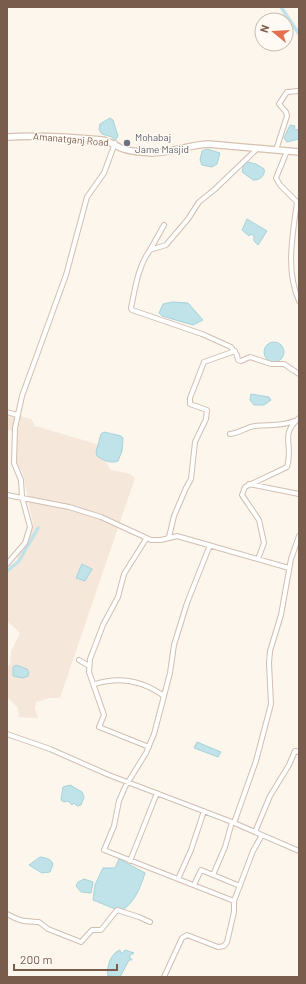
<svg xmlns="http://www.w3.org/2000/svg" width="306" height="984" viewBox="0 0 306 984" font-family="Barlow,sans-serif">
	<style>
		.residential { fill: #f5e8da }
		.water { fill: #bfe3e8; stroke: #a5d3da }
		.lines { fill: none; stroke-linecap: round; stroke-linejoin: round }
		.canal { stroke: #bfe3e8; stroke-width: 3.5 }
		.minor-casing { stroke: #d1beb0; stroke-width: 6 }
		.secondary-casing { stroke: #d6c0b0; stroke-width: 8 }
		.minor { stroke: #fff; stroke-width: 4 }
		.secondary { stroke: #fff; stroke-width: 5.5 }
		.worship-dot { fill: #6b7280; stroke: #fffaf3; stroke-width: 1.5 }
		.labels { text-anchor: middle; stroke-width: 3; stroke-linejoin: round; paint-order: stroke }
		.worship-label { font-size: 10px; fill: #5b616d; stroke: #fffaf3; text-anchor: start }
		.street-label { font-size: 10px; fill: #7a5c4d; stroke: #fffaf3 }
	</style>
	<rect width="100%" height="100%" fill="#fdf6ec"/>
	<path class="residential" d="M7,412L31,419L35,425H32L100,445L107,464L111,470L130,474L135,478L60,698H50L36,702L35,708L38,718H30L19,717L18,708L7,697V666L10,665L11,652L20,633L7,621V571L17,560V555L21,548L28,544L33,525L23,473L16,461L15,433L21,426L14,432L8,430Z"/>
	<path class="water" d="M110,118L113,120L118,136L115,141L112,137L102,134L99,130L100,124Z
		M290,125L295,126L294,129L296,130L299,129V139L287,142L284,138Z
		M207,149L220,153L217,164L212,167L202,165L200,160L202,151Z
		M248,162L256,164L264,169C266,175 259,181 253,180L242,172L244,164Z
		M247,219L267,231L258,245L254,241V236L251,234L249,236L242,230Z
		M173,302L188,303L203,320L193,325L162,316L159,313L163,304Z
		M264 352a10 10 0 1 1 20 0a10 10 0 1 1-20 0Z
		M251,394L269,397L271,400L264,405H254L250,400Z
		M104,432L121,436L123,438L122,451L118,461C111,464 103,460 97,456L96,452L101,434Z
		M82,564L92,569L85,581L76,578Z
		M16,665L27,669L29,672L28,676L23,678L13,676V667Z
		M197,742L221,752L218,757L194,748Z
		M70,785L82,792L84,797L81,805L77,806L74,803L72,805L68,801L64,802L61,800L63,787Z
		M40,857C46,858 50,858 53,864L50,872L42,873L29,865Z
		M119,859L145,873C141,886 134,905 120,911L93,900L95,885L103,868H115Z
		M84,879L93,882L91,893L81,892L76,886L78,882Z
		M120,950L121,954L125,950L134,953L129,956L132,960H129L120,977L108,976C106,967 111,953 120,950Z"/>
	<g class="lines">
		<path class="canal" d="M281,7L299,34
			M7,571L19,561L38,528"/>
		<defs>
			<path id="minor" d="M258,148L214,190L199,202L188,219L166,245L150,250C138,266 135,289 131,308L132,310L202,334L231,347L237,355L238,360L241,361L250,357L271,364H284L299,374
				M276,150L287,116L286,112L279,104L287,92L299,91
				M287,151L276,178L280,185L297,202C293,233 285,270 299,301
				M150,250L164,225
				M7,412L17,415
				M230,434C240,433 246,427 255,426C268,424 281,427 294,421
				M249,484L299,494
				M7,495L69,507L101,517L151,540H161L177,536L289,568
				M169,537L174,516L186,488L191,479L195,442L206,419L207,410L190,404V398L204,362L235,351
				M146,539L124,574L118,597L103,625L90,659L89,672L104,715L99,727L149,747
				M210,545L187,603L174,645L170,673L154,734L146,753L125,787L119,801L114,826L104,850L234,901
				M258,559L264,543L259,520L242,495L245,487L287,467C294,444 279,436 299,418
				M7,564L25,543L30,527L22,497L21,480L14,463L15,428L22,396L66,275L87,197L104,173L115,143
				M79,660L89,666
				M95,684C120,676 143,681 164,696
				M7,734L50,749L109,775L232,822L299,851
				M234,823L256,761L271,704L269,663L270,651L281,615L291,559L299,536
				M255,832L270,796L289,765L295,751L299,752
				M130,861L157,793
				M213,875L225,847L232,822
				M178,879L191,850L204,811
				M194,885L201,870L240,886
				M7,914C22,922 23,921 39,922L48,929L81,942L92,930H101L117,910L139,917L150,922
				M164,977L182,938L187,935L218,947L224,946L227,942L234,912V901L253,851L262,835"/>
			<path id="secondary" d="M7,137C38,135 71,137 102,140C111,141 116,147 124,149C132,152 142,152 151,153C170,153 189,145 208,144L299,152"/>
		</defs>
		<use href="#minor" class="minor-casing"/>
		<use href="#secondary" class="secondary-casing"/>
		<use href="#minor" class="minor"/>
		<use href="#secondary" class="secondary"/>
	</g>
	<circle class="worship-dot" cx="127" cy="143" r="4"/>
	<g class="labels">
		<g class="worship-label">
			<text x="135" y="141">Mohabaj<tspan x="135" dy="12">Jame Masjid</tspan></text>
		</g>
		<g class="street-label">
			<text transform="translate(71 139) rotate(5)" y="4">Amanatganj Road</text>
		</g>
	</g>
	<rect width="306" height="984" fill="none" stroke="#7a5c4d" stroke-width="16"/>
	<g transform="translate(274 32) rotate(288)"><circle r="19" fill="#fffaf3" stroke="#cabbb1"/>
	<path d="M0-3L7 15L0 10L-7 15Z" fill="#e76f51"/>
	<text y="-6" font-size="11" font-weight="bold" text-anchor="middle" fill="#7a5c4d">N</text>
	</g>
	<path d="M14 964v6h103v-6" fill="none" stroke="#7a5c4d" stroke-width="2"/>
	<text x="20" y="964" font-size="12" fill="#7a5c4d" stroke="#fffaf3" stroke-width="3" paint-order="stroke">200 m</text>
</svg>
